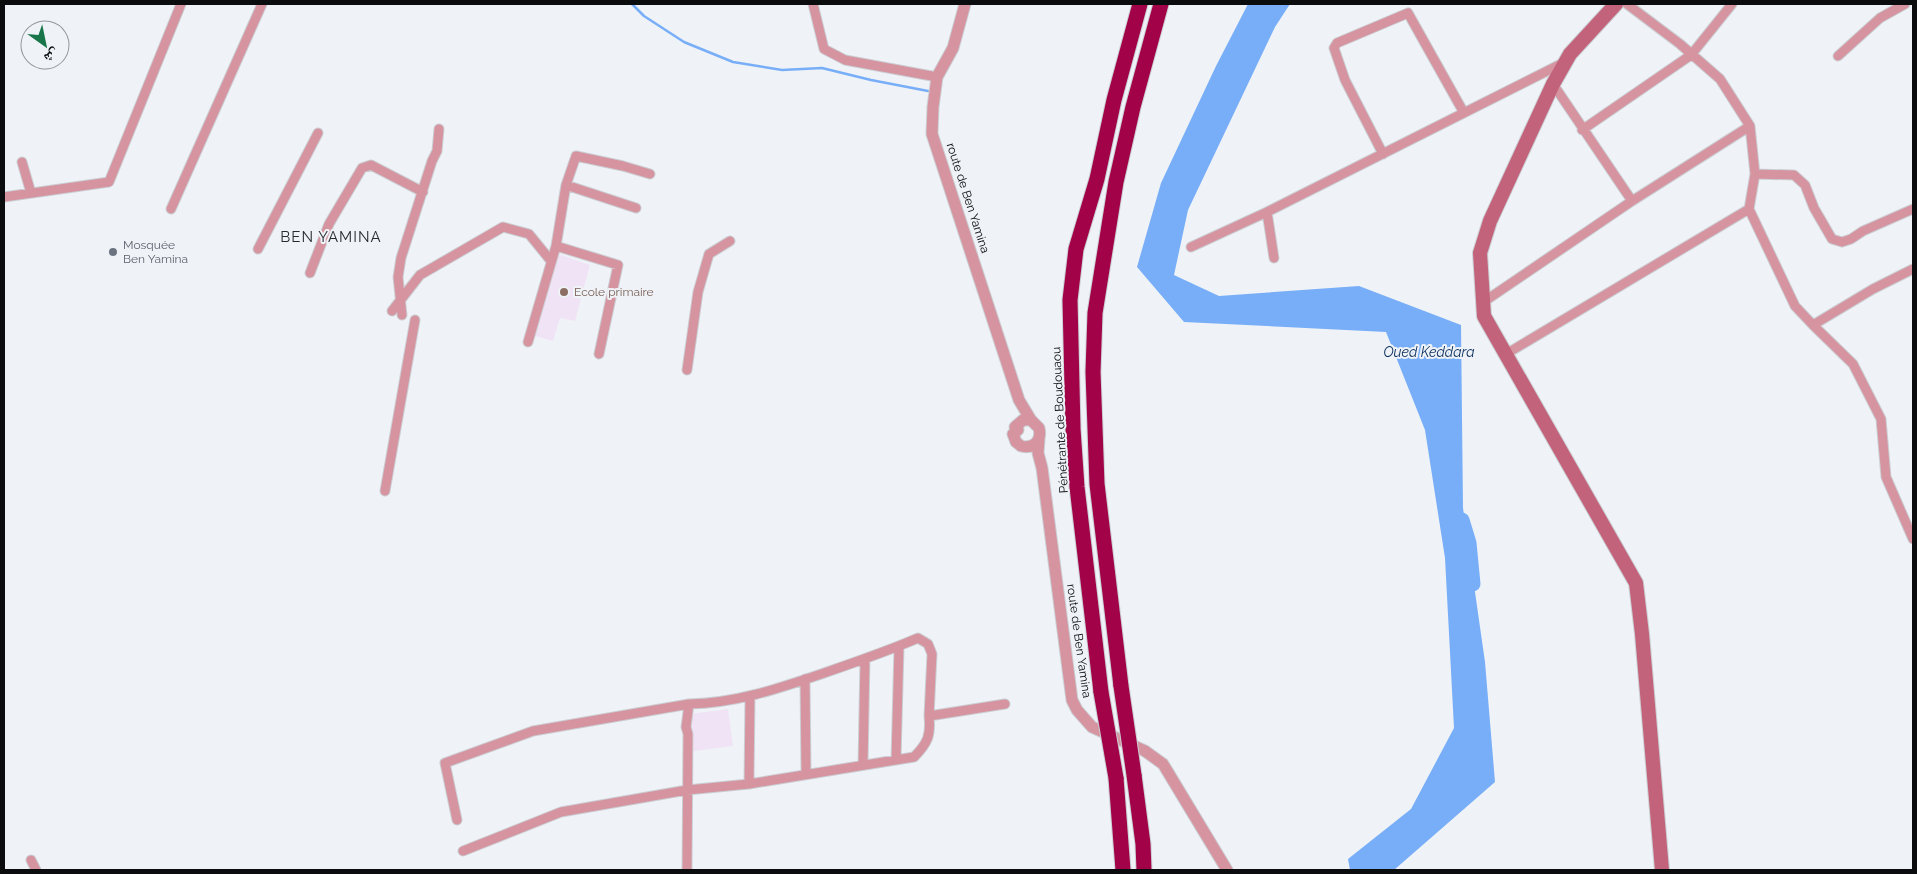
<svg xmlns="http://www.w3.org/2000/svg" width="1917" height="874" viewBox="0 0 1917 874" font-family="Raleway,'Noto Naskh Arabic',sans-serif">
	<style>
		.education { fill: #f1e3f6 }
		.water { fill: #78aef8 }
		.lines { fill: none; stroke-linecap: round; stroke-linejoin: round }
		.stream { stroke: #78aef8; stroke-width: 2.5 }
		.river { stroke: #78aef8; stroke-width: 15 }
		.minor-casing { stroke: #cbced2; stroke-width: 11 }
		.tertiary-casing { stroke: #cbced2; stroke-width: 13 }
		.secondary-casing { stroke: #cbced2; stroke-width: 16 }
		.motorway-casing { stroke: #cbced2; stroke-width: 17 }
		.minor { stroke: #d694a1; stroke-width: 9 }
		.tertiary { stroke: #d694a1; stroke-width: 11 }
		.secondary { stroke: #c3637b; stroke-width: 14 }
		.motorway { stroke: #a10248; stroke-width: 15 }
		.motorway-bridge-casing { stroke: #cbced2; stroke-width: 17; stroke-linecap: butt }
		.motorway-bridge { stroke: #a10248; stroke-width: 15 }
		.worship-dot { fill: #6b7280; stroke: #eff3f7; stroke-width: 2 }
		.education-dot { fill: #8d6e63; stroke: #eff3f7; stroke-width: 2 }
		.labels { text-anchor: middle; stroke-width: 4; stroke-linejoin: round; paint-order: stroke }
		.street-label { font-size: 12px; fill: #0b0c0d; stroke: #eff3f7 }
		.worship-label { font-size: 12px; fill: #5b616d; stroke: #eff3f7; text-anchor: start }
		.education-label { font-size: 12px; fill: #785e54; stroke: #eff3f7; text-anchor: start }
		.water-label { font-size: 14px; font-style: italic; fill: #0a2e5c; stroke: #eff3f7 }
		.quarter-label { font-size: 15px; letter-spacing: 1px; fill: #282b2e; stroke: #eff3f7 }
	</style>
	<rect width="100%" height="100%" fill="#eff3f7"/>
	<path class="education" d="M558,254L590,265L575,321L560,318L553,341L531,335Z
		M728,709L733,746L687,752L683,715Z"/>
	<path class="water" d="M1248,4H1290L1275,27L1188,210L1174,275L1219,296L1359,286L1461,325L1463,508L1485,662L1495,782L1394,870H1350L1348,859L1411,809L1454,728L1445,558L1425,430L1386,332L1184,322L1137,267L1161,183L1216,66Z"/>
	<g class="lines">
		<path class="stream" d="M632,4L644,16L684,42L733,62L782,70L822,68L871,80L928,91"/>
		<path class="river" d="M1462,520L1469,543L1473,584"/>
		<defs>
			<path id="minor" d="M813,4L824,49L845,60L937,77
				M1627,4L1680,44L1720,79L1750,126L1755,174L1749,209L1795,306L1813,325L1853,364L1881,419L1886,477L1913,539
				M1838,56L1880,18L1905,4
				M1553,84L1632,201
				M1582,130L1691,55L1732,4
				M1383,154L1345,80L1334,48L1337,43L1408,13L1464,113
				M22,162L31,193
				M1755,174L1794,175L1805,185L1814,208L1832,239L1842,242L1851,239L1863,231L1913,209
				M566,185L636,208
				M4,197L109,182L181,4
				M171,209L262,4
				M556,246L618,265L599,354
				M1191,247L1267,212
				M258,249L318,133
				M1274,258L1267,212L1565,62
				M310,273L329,224L362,168L371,165L423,192
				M1482,303L1632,201L1750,126
				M392,311L420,275L503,227L529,234L551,261
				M402,315L398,277L401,258L432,161L437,151L439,129
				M1813,325L1873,289L1913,269
				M528,342L556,246L566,185L576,156L623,166L650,174
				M1506,354L1749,209
				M687,370L698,292L709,254L730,241
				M385,491L415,320
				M805,679L806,774
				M750,696L749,784L914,757C928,743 931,735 929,716
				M896,760L899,647
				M863,765L865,659
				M457,820L445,763L533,731L689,704C737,703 780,688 824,673C856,662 888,651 918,638L928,644L932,654L929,716L1005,704
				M463,851L561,812L687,790L749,784
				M31,860L36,870
				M687,870L688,734L686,727L689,704"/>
			<path id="tertiary" d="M965,4L953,48L937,77L933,107L932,134L1019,400L1031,420L1039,428C1042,441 1034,449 1021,446L1016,442L1013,434L1018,430L1015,427L1023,420H1031
				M1039,440L1038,453L1042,468L1072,700L1077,710L1092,727L1145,751L1163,764L1227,870"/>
			<path id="secondary" d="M1616,4L1570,54L1553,84L1490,221L1480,253L1484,316L1636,583L1642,634L1662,870"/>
			<path id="motorway" d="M1121,686L1097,484L1093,372L1095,313L1116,182L1133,107L1161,4
				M1101,692L1077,487L1073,429L1070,300L1076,249L1097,179L1114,100L1140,4
				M1134,775L1143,844L1144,870
				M1116,778L1123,870"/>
		</defs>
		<use href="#minor" class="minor-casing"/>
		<use href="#tertiary" class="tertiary-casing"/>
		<use href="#secondary" class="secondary-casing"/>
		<use href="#motorway" class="motorway-casing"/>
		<use href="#minor" class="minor"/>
		<use href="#tertiary" class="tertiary"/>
		<use href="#secondary" class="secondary"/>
		<use href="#motorway" class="motorway"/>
		<defs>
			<path id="motorway-bridge" d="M1121,686L1134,775
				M1101,692L1116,778"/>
		</defs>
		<use href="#motorway-bridge" class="motorway-bridge-casing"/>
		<use href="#motorway-bridge" class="motorway-bridge"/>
	</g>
	<circle class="worship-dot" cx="113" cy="252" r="5"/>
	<circle class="education-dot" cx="564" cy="292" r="5"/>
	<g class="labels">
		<g class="street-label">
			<text transform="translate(968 198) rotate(72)" y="4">route de Ben Yamina</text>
			<text transform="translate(1060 420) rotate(-93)" y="4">Pénétrante de Boudouaou</text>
			<text transform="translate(1079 641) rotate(82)" y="4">route de Ben Yamina</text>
		</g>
		<g class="worship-label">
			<text x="123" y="249">Mosquée<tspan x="123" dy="14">Ben Yamina</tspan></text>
		</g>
		<g class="education-label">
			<text x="574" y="296">Ecole primaire</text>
		</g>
		<g class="water-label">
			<text x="1429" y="357">Oued Keddara</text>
		</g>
		<g class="quarter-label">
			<text x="331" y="242">BEN YAMINA</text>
		</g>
	</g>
	<rect width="1917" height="874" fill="none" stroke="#0b0c0d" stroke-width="10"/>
	<g transform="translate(45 45) rotate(147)"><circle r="24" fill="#eff3f7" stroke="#949799"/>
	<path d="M0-4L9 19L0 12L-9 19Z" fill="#19764b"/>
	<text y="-8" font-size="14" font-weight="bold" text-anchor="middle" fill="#0b0c0d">ش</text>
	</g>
</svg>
